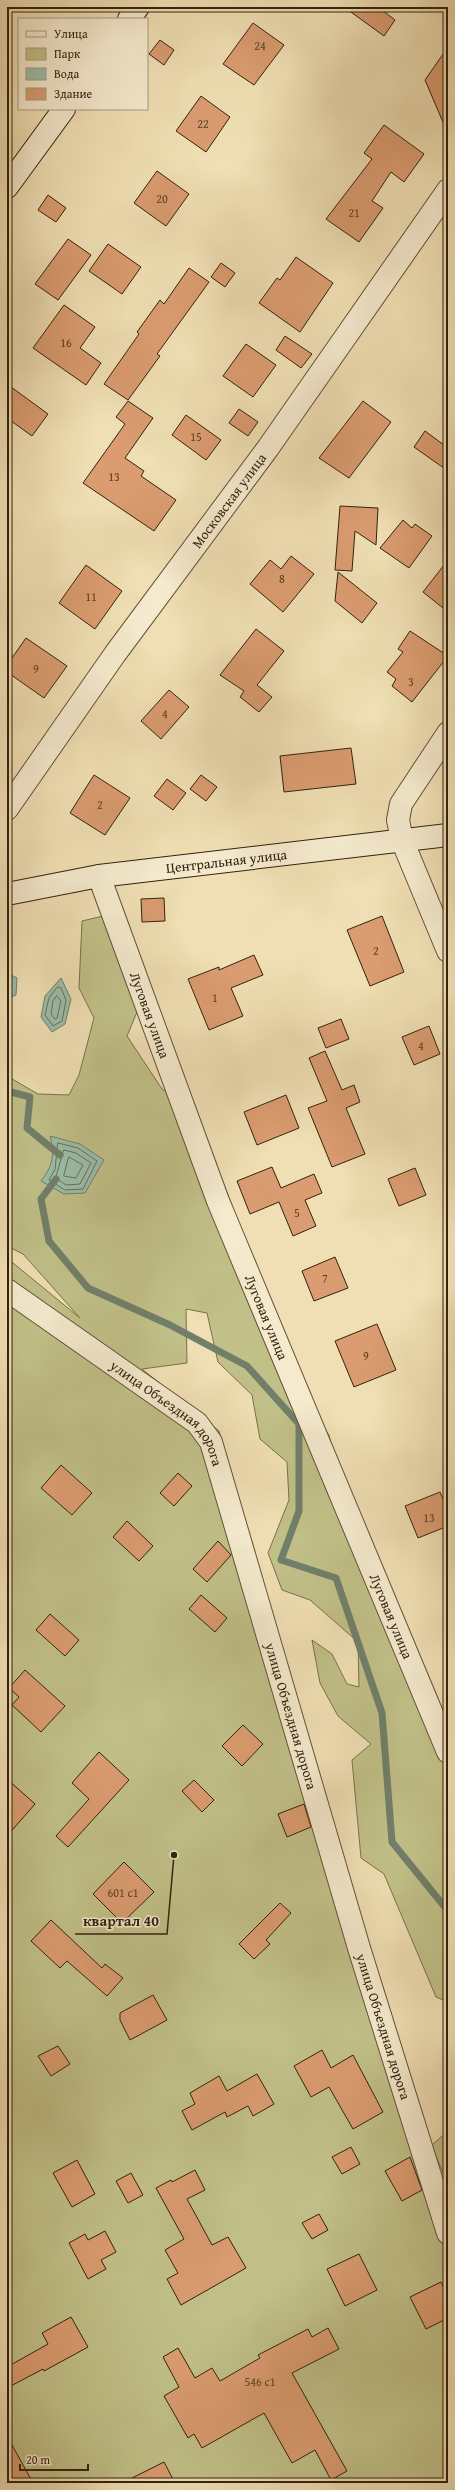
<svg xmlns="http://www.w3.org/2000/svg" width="455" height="2490" viewBox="0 0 455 2490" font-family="'Gentium Book Plus',serif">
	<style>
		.green { fill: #c1c088; stroke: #7a714a }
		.water { fill: #9bbda9; stroke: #717f6a }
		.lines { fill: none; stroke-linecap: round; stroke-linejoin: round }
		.shore { stroke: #66705a; stroke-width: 1 }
		.stream { stroke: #717f6a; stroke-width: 7 }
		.building { fill: #da9c70; stroke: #32220c }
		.street-casing { stroke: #625136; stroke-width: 24 }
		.secondary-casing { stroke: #32220c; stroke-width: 24 }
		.street { stroke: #f5eace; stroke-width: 22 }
		.secondary { stroke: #f5eace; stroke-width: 22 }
		.labels { text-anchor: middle; stroke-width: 3; stroke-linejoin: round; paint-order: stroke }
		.number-label { font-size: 12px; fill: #5c4025 }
		.street-label { font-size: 14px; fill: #32220c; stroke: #f5eace }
		.leader { fill: none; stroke: #32220c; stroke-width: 1.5 }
		.callout-dot { fill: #32220c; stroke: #f5eace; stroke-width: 1.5 }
		.callout-label { font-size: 15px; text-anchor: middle; font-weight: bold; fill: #32220c; stroke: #f5eace; stroke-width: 3; stroke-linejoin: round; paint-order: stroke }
	</style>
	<rect width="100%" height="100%" fill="#f0dfb4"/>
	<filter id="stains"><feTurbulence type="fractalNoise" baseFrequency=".005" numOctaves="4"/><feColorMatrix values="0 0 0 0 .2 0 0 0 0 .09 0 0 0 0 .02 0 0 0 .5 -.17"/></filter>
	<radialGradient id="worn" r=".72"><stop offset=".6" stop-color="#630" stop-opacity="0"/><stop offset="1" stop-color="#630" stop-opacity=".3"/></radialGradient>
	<path class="green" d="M124,911L147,988L127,1036L162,1089L196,1113L260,1277L276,1360L329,1435L356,1551L448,1726V2002L436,1997L384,1874L361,1858L352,1760L371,1744L338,1716L320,1683L312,1640L332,1654L347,1684L359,1687L358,1642L310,1600L282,1590L268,1553L289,1500L287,1462L260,1439L252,1395L218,1362L207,1313L186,1309L187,1363L142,1369L219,1431L313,1764L432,2145L448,2131V2185L432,2146L448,2199V2483H7V1258L80,1318L23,1254L7,1246V1076L38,1094L69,1095L79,1075L94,1018L79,988L82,921Z"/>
	<path class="water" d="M7,973L17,978L16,995L7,999Z
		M61,978L71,999L65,1024L52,1032L41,1017L45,996Z
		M50,1136L80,1144L104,1160L85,1193L64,1194L41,1181C53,1166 55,1154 50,1136Z"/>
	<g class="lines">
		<path class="shore" d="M58,987L61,988L66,1000L62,1021L53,1026L45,1015L49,998Z
			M57,996L61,1001L57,1018L55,1019L51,1014L53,1001Z
			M58,1143L78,1148L97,1161L83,1189L65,1190L49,1180L55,1169Z
			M64,1150L76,1153L91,1163L80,1184L66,1185L56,1178Z
			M69,1157L83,1165L76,1178L64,1176Z"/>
		<path class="stream" d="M7,1091L30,1097L27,1128L60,1155
			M56,1179L41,1199L49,1241L88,1288L170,1325L247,1366L299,1424V1511L281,1560L336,1578L382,1713L392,1842L448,1911"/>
	</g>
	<path class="building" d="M344,7H378L395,20L384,36Z
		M253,23L284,45L254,85L223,64Z
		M160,40L174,50L164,65L149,54Z
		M448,47V134L425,80Z
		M201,96L230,117L206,152L176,131Z
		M384,125L424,154L404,182L391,172L372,201L383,208L359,242L326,219L372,159L364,153Z
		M157,171L189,194L166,226L134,203Z
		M48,195L66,208L56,222L38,210Z
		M68,239L91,255L58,300L35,284Z
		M108,244L141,267L122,294L89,271Z
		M296,257L333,283L300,332L259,303L277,278L280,280Z
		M221,263L235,273L225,287L211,277Z
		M189,268L209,282L157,354L160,356L128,400L104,384L139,334L137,332L160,300L164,304Z
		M64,305L95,327L80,348L101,363L86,385L33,348Z
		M285,336L312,354L301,368L276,350Z
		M246,344L276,365L253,397L223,376Z
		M7,384L48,414L32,436L7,418Z
		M128,401L153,418L125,458L144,471L141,476L176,500L154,531L83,483L125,424L116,417Z
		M363,401L391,422L349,478L319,458Z
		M239,409L258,422L248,436L229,423Z
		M186,415L221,440L206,460L172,435Z
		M425,431L448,448V471L414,447Z
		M340,506L378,508L376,545L355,531L352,571L335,570Z
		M403,520L412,528L415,524L432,536L409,568L380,548Z
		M291,556L314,574L283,612L250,584L270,560L281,569Z
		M448,560V612L423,592Z
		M86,565L122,591L95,629L59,603Z
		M338,572L377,603L362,623L335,601Z
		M256,629L284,651L257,685L272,697L259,712L240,697L244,691L220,675Z
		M410,631L448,656L412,702L392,686L396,679L387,672L403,652L398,649Z
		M26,638L67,666L44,698L7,672V665Z
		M169,690L189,707L161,739L141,721Z
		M351,748L356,784L284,792L280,756Z
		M94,775L130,798L105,835L70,813Z
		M201,775L217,787L206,801L190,789Z
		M167,779L186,793L173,810L154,796Z
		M164,898L165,921L142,922L141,899Z
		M382,916L404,972L370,986L347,930Z
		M254,955L263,975L231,988L243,1016L209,1030L188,979L219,967V970Z
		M341,1019L349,1039L326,1048L318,1028Z
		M429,1026L440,1054L414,1065L402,1037Z
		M325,1051L342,1090L354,1085L360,1102L346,1108L365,1154L332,1167L308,1108L327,1101L309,1058Z
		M286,1095L299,1128L257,1145L244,1112Z
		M272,1167L281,1188L314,1174L322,1193L305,1200L316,1226L293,1236L279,1202L250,1214L237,1181Z
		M415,1168L426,1195L399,1206L388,1179Z
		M335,1257L348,1288L314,1301L302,1271Z
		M377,1324L396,1370L354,1387L335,1341Z
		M61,1465L92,1493L72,1515L41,1488Z
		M178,1473L192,1486L174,1506L160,1493Z
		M440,1492L448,1510V1526L418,1538L405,1506Z
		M127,1521L153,1546L139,1561L113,1537Z
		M218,1541L231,1555L207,1582L193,1569Z
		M201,1595L227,1618L215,1632L189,1609Z
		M50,1614L79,1640L65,1656L36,1630Z
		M25,1670L65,1706L41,1732L12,1705L19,1697L9,1688Z
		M243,1725L263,1744L242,1766L222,1746Z
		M99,1752L129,1780L68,1847L56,1836L89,1799L72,1783Z
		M7,1779L35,1804L7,1836Z
		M194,1780L214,1800L202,1812L182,1791Z
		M304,1804L311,1827L287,1837L278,1814Z
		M124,1862L154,1892L122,1923L93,1894Z
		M280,1903L291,1913L266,1940L270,1944L254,1959L239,1944Z
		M51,1920L102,1968L105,1964L123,1978L107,1996L67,1961L60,1968L31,1941Z
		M153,1995L167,2020L130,2040L120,2020V2013Z
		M58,2046L70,2064L51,2076L38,2056Z
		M322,2050L331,2068L353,2055L383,2112L353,2129L329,2087L311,2097L294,2066Z
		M257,2074L274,2104L253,2116L248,2106L227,2117L225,2112L192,2130L182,2111L195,2104L190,2093L219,2076L227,2091Z
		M351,2147L360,2164L342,2174L332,2157Z
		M410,2157L422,2190L402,2201L385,2171Z
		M77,2160L95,2194L72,2207L53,2173Z
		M195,2170L205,2190L187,2199L212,2245L228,2237L246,2268L181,2305L167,2279L178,2273L165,2250L184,2239L156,2188L171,2180L172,2182Z
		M131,2173L143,2195L128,2203L116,2181Z
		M319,2214L328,2230L312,2239L302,2223Z
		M105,2231L116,2252L101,2260L106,2269L88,2279L69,2243L85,2234L88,2240Z
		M359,2254L377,2290L345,2306L327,2269Z
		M441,2282L448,2296V2318L426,2329L410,2297Z
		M71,2317L88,2347L44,2371L43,2369L7,2388V2367L48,2344L42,2333Z
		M328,2328L339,2349L292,2373L347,2471L331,2480L315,2450L292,2463L264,2413L202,2448L194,2434L188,2438L164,2396L179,2387L163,2357L178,2348L195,2378L212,2368L220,2381L260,2358L258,2355L308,2329L312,2337Z
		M7,2436L33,2483H7Z
		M164,2462L175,2483H122Z"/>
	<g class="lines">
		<defs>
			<g id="street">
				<path d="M448,733L401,804L398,820L402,840L448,951"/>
				<path id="s1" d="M7,809L115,654L268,448L448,190"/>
				<path id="s2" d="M99,876L218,1201L448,1752"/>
				<path id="s3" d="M7,1290L197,1423L211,1442L359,1948L448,2233"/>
			</g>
			<g id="secondary">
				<path d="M129,19L138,7"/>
				<path d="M7,187L64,109"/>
				<path id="s4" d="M7,894L99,876L448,835"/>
			</g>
		</defs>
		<use href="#street" class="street-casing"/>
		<use href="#secondary" class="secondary-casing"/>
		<use href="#street" class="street"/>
		<use href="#secondary" class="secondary"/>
	</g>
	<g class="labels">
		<g class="number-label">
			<text x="260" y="50">24</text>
			<text x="203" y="128">22</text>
			<text x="162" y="203">20</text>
			<text x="354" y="217">21</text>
			<text x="66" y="347">16</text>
			<text x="196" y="441">15</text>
			<text x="114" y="481">13</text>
			<text x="282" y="583">8</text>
			<text x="91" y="601">11</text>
			<text x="36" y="673">9</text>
			<text x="411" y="686">3</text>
			<text x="165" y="718">4</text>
			<text x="100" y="809">2</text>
			<text x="376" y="955">2</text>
			<text x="215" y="1002">1</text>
			<text x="421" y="1050">4</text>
			<text x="297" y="1217">5</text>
			<text x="325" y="1283">7</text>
			<text x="366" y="1360">9</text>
			<text x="429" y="1522">13</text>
			<text x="123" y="1897">601 с1</text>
			<text x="260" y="2386">546 с1</text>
		</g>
		<g class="street-label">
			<text dy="5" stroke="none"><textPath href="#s1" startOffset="380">Московская улица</textPath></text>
			<text dy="5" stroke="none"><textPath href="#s4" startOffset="222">Центральная улица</textPath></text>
			<text dy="5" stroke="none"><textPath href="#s2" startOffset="148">Луговая улица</textPath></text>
			<text dy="5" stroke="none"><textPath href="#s2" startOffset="472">Луговая улица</textPath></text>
			<text dy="5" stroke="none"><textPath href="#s3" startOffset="204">улица Объездная дорога</textPath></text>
			<text dy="5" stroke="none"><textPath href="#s2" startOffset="796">Луговая улица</textPath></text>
			<text dy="5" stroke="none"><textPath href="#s3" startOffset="541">улица Объездная дорога</textPath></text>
			<text dy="5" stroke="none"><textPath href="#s3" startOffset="865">улица Объездная дорога</textPath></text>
		</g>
	</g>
	<path class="leader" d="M174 1855L167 1934H75"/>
	<circle class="callout-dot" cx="174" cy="1855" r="4"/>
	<g class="callout-label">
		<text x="121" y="1926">квартал 40</text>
	</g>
	<rect width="455" height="2490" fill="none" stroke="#f0dfb4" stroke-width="24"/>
	<rect x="8" y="8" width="439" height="2474" fill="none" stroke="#32220c" stroke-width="2"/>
	<rect x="12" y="12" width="431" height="2466" fill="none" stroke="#32220c"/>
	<rect x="18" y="18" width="130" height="92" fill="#f5eace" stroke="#a79a80"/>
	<rect x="26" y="31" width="20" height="6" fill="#f5eace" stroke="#a79a80"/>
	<text x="54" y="38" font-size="12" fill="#32220c">Улица</text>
	<rect x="26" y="48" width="20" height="12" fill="#c1c088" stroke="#a79a80"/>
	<text x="54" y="58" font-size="12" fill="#32220c">Парк</text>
	<rect x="26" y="68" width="20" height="12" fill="#9bbda9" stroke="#a79a80"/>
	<text x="54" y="78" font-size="12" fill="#32220c">Вода</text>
	<rect x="26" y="88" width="20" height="12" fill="#da9c70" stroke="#a79a80"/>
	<text x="54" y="98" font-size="12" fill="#32220c">Здание</text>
	<path d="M20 2464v6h68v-6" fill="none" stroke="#32220c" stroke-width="2"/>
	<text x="26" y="2464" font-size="12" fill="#32220c" stroke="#f5eace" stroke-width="3" paint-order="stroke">20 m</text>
	<rect width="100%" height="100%" filter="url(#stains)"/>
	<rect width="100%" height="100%" fill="url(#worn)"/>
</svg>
